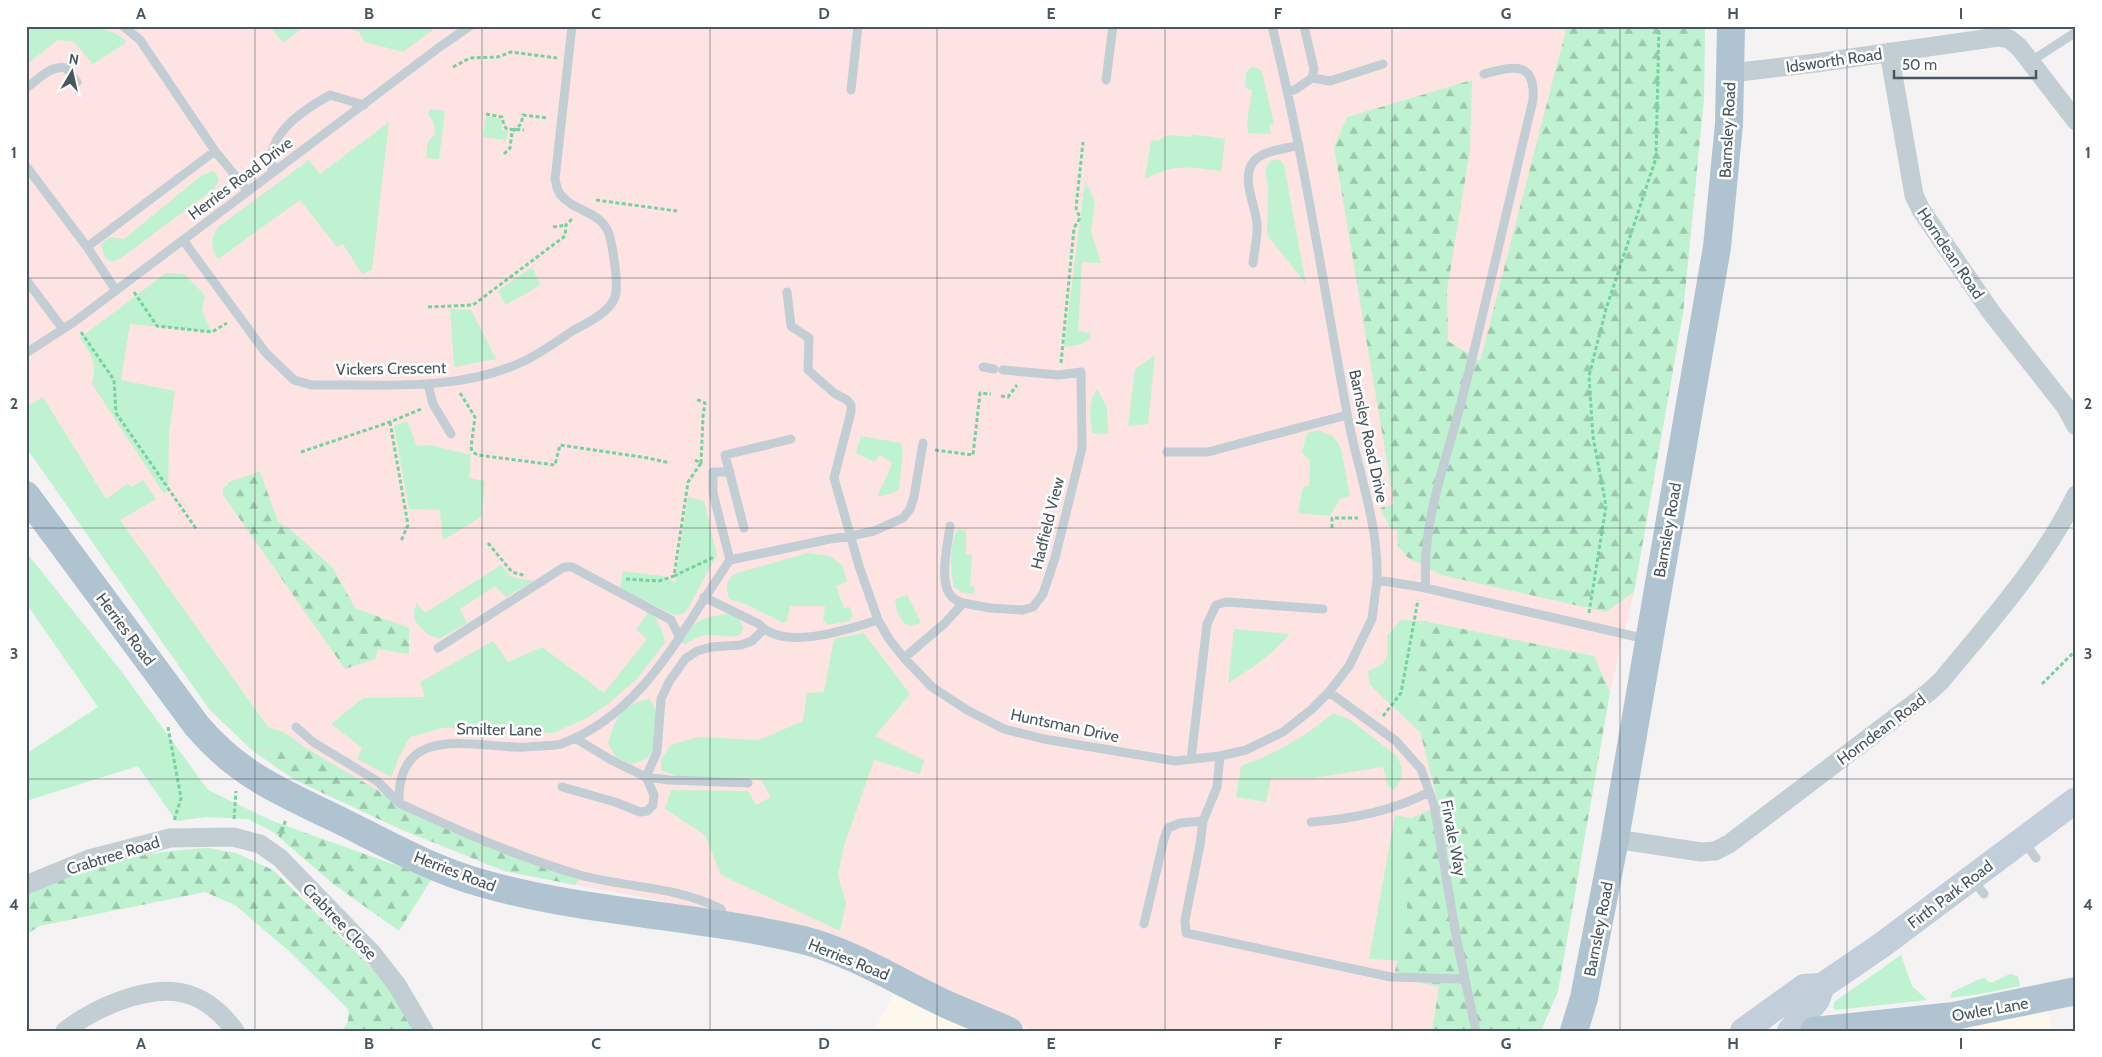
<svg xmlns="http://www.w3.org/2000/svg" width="2102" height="1057" viewBox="0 0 2102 1057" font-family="Cabin,sans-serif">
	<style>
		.commercial { fill: #fdf7ec }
		.medical { fill: #fde4e3 }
		.grass { fill: #bff2d0 }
		.forest { fill: url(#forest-firs) }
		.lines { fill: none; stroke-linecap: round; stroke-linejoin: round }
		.path { stroke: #75d29f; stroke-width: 3; stroke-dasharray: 4 2.5; stroke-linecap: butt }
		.lane { stroke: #c2cdd4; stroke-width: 9 }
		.street { stroke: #c2cdd4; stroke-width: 19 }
		.secondary { stroke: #c2ced9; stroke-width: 26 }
		.primary { stroke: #b0c3d1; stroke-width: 28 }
		.grid { fill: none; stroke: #485660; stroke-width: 1; stroke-opacity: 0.55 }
		.labels { text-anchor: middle; stroke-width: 5; stroke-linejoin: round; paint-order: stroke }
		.street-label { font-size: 16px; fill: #485660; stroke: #fff }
		.neatline { fill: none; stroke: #485660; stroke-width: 2 }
		.grid-label { font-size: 16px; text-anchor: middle; font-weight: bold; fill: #485660 }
	</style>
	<defs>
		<pattern id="forest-firs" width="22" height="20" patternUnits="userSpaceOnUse" patternTransform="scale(1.25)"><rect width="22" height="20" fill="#bff2d0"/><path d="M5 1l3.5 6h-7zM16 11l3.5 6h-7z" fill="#9dc7ac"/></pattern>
	</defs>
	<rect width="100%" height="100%" fill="#f4f2f2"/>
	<path class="commercial" d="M896,989L974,1028L973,1031H874Z
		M2048,1008L2052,1031H1901Z"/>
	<path class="medical" d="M26,26H1705L1704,98L1683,313L1634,592L1610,692L1558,991L1540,1031H1033L787,925L504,871L400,829L295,780L253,751L209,709L26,447Z"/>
	<path class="grass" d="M35,26C62,26 108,21 127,42L93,64L74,42L58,40L26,65V30Z
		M270,26H305L283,43Z
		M346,26H438L403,52L365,42L358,31L348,29Z
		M1251,67L1258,68L1262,72L1274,124L1269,125L1271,134L1248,133L1247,122L1252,90L1245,87L1246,73Z
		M430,109L445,111L439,159L426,158L428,141L435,135L434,123L428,114Z
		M486,116L501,119L502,130L508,131L506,140L483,137Z
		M389,122L372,270L362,274L343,244L337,247L300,200L218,259C210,248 211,238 218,227L309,160L320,174Z
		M1192,134L1225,139L1221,171C1188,167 1175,163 1145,179L1151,141L1160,140L1168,135L1190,137Z
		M1274,159L1280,160L1284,165L1306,284L1267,235L1268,186L1265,171L1269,162Z
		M214,171L219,179L215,188L121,258L112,262L105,258L101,244L110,237L124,239L202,175Z
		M1085,181L1095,201L1091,232L1101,263L1082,262L1078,331L1090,333V339L1079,345L1064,347Z
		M532,267L540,283L539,286L506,305L498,291Z
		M166,273L184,274L205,295L202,311L212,332L130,324L121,380L175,391L169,432L168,490L164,494L92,384C97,362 92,356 80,338Z
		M450,309L471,310L496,359L454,367Z
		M1155,355L1148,424L1128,426L1135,369Z
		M1097,389L1107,408L1108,434L1092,433C1090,418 1088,401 1097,389Z
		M43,397L106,499L127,484L132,487L143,480L156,499L120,520L268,727L284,732L306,748L253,751L209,709L26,447V407Z
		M407,421L417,446L430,445L471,455L469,478L485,481L481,517L443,540L440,510L409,509L394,426Z
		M1318,430L1333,436L1341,448L1350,496L1340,499L1330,516L1298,513L1303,487L1309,486L1310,461L1302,452L1307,433Z
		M861,436L901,443L903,449L899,489L896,492L877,497L890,469L892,462L879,455L875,462L856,453Z
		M688,497L704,501L717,555L687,610L683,614L674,615L620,588L623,571L663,576L675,582Z
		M958,529L966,531V554L972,555L970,586L975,587L974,594L964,593L954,587C950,570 949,543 958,529Z
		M26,552L121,671L208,790L275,822L273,832L248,819L206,817L176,821L138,766L26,801V754L98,707L26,603Z
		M808,553L830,556L843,566L847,582L836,586L844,608L850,607L853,617L849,621L828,625L823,621L825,606H790L787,621L783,623L743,603L729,599C726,587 725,583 734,574Z
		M501,565L511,577L534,581L506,597L495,586L460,609L467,623L439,639L427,634L415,621L414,610L417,603L425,613Z
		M907,595L921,622C905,634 896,614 895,599Z
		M651,609L663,633L665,643L636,680L608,704L587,718L553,733L512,732L477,728H442L410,737L400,755L391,777L357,759L362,748L331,724L363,698L425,697L420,682L493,641L508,662L542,647L604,693L647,639L636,630Z
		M728,614L738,616L743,628L740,635C717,641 712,626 686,644L680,642C694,620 703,617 728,614Z
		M1401,620L1424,621L1412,700L1420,732L1370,685L1368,671C1390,663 1388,657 1387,636Z
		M1234,629H1235L1289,634C1271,656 1251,669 1228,683Z
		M864,633L910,694L875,736L924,760L920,774L874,760L844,846L838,875L846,903L840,931L721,875L705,835L665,809L671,790L748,791L756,805L771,797L761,780L682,778L661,770V760L670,745L698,737L759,740L803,721L807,693L824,692L834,639Z
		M650,699L657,713L653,749L647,759L631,764L616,757L608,744C615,718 621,704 650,699Z
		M1333,713L1349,719L1397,756L1402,768L1401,779L1394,790L1388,786L1383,767L1313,778H1271L1266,802L1236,797L1241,766C1275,754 1305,737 1333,713Z
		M1395,815L1411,818L1420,962L1369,959Z
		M1901,955L1912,986L1927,1000L1835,1010L1833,1008L1834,1002Z
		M2010,974L2018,976L2020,986L1980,994L1950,998L1952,992L1980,979L1985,978L1989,982H1993Z"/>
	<path class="forest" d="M1567,26H1705L1704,98L1683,313L1634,592L1606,612L1441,575L1407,557L1398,546L1397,530L1391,529L1380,508L1394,504L1334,147L1347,117L1472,80L1470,150L1447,291L1448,341L1480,361Z
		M260,471L278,522L290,529L333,568L355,608L409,628V654L378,649L375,659L345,669L223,495V488L232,481Z
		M1424,621L1594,656L1610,692L1558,991L1541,1031H1432L1439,987L1394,976L1408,916L1398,824L1439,806L1412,700Z
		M306,748L399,803L581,875L575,885L504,871L400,829L295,780L253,751Z
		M275,822L432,878L399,931L332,883L273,832Z
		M208,848L236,853L273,870L390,986L415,1031H340C349,1026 349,1018 348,1009L289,951L235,905L205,892L39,926L26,935V893C86,866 142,851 208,848Z"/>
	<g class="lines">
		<path class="path" d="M453,67L470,58L498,57L511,52L557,58
			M486,114L502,117L504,126L507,129L524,130
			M504,154L510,148L512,132L521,124L523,115L548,118
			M596,200L677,211
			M553,227L566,225
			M134,292L157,326L212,332L227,323
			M428,307L473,305L565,236L566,225L572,219
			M81,332L114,380L116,413L197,530
			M1061,363L1074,228L1080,218L1076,208L1083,142
			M460,393L475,417L471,447L472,451L477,455L555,465L560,445L648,458L670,463
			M1001,396L1008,397L1017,385
			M390,422L408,525L401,541
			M935,450L973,455L980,393L991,394
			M301,452L390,422L421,409
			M695,460L701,463L703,417L705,403L696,399
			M1332,528V518H1358
			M488,543L512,572L526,576
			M674,576L714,557
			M626,579L659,581L674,576L688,482L701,463
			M1589,613L1606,506L1593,437L1589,376L1606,309L1656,158L1659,26
			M2042,684L2076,650
			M1383,716L1401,693L1418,600
			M168,727L181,798L174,821
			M234,819L236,791
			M280,837L286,819"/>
		<path class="lane" d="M123,26L140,40L215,151L247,190
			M1272,26C1304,154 1323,284 1347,413C1357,469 1379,523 1377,580L1421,587L1646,639
			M2030,62L2076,32
			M1312,78L1330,81L1383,64
			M1106,80L1113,26
			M26,88C38,80 51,64 66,68L77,82
			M851,90L858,26
			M1288,92L1296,89L1312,78L1314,69L1304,26
			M26,166L87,247L115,289
			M272,173C272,166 271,156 273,149C279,126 310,106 330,95L364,105
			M183,240L265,352L294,380L312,385C381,384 458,392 522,362C540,354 557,341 574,330C587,323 610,312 615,297C619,285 613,250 610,237C603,210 574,213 560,194C557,190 556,184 555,179L572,26
			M87,247L215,151
			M1253,263C1254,251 1258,237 1257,224C1256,205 1239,176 1255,160C1265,150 1286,149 1299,145
			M27,281L63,329
			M787,292L791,326L809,338L808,370L834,393L847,400L851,405V412L834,478L859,566L878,620L889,639L904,658L932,687L967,710L1004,729L1044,739L1175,761L1220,756L1246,750L1283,732L1312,709L1329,692L1349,666L1372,619L1377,580
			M26,353L74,322L441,46L470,26
			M983,367L994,369
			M428,384L433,404L451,434
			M1167,452H1208L1347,415
			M730,472H713V493L730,560L830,539L851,536L874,531L903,518L910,509L914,497L923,443
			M950,526C948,543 938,584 952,597C955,600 960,602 963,603
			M744,528L725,455L791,439
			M1426,588C1421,523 1446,462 1462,399C1487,300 1509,200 1533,100C1536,60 1513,66 1484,74
			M704,597L759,624C784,652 848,629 878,620
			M438,648L564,567H572L671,620L679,636
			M904,658L945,623L963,603L990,608L1023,610L1033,607L1043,594L1055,558L1082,448L1081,372L1059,375L1003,370
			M1329,692L1396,741L1421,769L1434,805L1457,941L1476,1031
			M296,727L313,742L377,781L399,803
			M1220,756L1217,787L1203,821L1200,845L1185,920L1186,933L1391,977L1464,979
			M1191,759L1207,624L1216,605L1226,602L1323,609
			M748,783L669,780L646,777L657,752L661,699L669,682L685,659L697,651L711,647L741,645L752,641L764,629
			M562,787L615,802L640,812L647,811L653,805L654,795L646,777L611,760L575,738
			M1311,822C1352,819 1393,811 1429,792
			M2024,842L2036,858
			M1973,880L1984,894
			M725,920L721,909C677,886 627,888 580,875C518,857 457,830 399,803C397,726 464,745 515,747C524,748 533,746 542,746C548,745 555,746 561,744C646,712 681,630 730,560
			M1144,924L1164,839L1168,828L1180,823L1203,821"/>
		<path class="street" d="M1889,52L1914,195L1921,210L1991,312L2065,406L2076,426
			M1731,73L1816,63L1998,37L2009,39L2019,47L2076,121
			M1615,839L1701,852L1715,851L1729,844L1929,692L1941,681C1988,624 2044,562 2076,495
			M26,885L89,859L170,838L233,837L260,844L280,858L372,953L397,985L424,1031
			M65,1031C94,1008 146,985 183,993C205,998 222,1013 235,1031"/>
		<path class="secondary" d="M1743,1031L1804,987L1822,986L1882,945L2076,800
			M1790,1031L1817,1000L1822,986"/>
		<path class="primary" d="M26,495L197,726C239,775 279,791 335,818C382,841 430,869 481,883C586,913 697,915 803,940C854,953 900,983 948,1005C968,1014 989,1022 1009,1031
			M1574,1031L1584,998L1615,839L1717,247L1729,124L1731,26
			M1814,1031L1954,1016L2076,991"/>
	</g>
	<path class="grid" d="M255,26V1031M482,26V1031M710,26V1031M937,26V1031M1165,26V1031M1392,26V1031M1620,26V1031M1847,26V1031M26,278H2076M26,528H2076M26,779H2076"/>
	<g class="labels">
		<g class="street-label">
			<text transform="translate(1834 60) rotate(-8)" y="6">Idsworth Road</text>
			<text transform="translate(1727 130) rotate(-87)" y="6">Barnsley Road</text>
			<text transform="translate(240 178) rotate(-37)" y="6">Herries Road Drive</text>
			<text transform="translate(1951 253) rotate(56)" y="6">Horndean Road</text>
			<text transform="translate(391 368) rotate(-1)" y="6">Vickers Crescent</text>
			<text transform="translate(1369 436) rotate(78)" y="6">Barnsley Road Drive</text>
			<text transform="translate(1047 523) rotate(-76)" y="6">Hadfield View</text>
			<text transform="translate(1667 530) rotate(-80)" y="6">Barnsley Road</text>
			<text transform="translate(126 629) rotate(53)" y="6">Herries Road</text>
			<text transform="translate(1065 725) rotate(12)" y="6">Huntsman Drive</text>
			<text transform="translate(499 729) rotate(1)" y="6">Smilter Lane</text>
			<text transform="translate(1881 729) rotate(-37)" y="6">Horndean Road</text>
			<text transform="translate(1454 838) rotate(79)" y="6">Firvale Way</text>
			<text transform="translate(113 855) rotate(-17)" y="6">Crabtree Road</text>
			<text transform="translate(455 871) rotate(21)" y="6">Herries Road</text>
			<text transform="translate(1950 894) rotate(-37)" y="6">Firth Park Road</text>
			<text transform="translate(340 921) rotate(46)" y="6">Crabtree Close</text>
			<text transform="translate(1598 929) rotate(-79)" y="6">Barnsley Road</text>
			<text transform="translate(849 959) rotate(22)" y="6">Herries Road</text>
			<text transform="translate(1990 1009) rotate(-10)" y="6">Owler Lane</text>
		</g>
	</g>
	<rect width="2102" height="1057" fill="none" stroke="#ffffff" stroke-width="55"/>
	<g transform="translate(72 72) rotate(9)" stroke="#ffffff" stroke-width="4" paint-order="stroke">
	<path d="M0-4L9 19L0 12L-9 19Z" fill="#485660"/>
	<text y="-8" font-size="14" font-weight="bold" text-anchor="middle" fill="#485660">N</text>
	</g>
	<path d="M1894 70v8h142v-8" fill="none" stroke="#485660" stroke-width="2.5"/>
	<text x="1902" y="70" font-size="15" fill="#485660" stroke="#ffffff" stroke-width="4" paint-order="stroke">50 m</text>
	<rect x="28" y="28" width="2046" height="1002" class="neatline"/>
	<g class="grid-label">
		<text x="141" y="19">A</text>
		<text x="369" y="19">B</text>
		<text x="596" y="19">C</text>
		<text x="824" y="19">D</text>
		<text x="1051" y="19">E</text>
		<text x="1278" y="19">F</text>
		<text x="1506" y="19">G</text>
		<text x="1733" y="19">H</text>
		<text x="1961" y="19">I</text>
		<text x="14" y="158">1</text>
		<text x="2088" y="158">1</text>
		<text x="14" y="409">2</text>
		<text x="2088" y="409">2</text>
		<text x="14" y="659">3</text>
		<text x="2088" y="659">3</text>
		<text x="14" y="910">4</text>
		<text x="2088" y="910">4</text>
		<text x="141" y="1049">A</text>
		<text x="369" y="1049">B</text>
		<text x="596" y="1049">C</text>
		<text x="824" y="1049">D</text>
		<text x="1051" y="1049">E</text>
		<text x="1278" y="1049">F</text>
		<text x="1506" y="1049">G</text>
		<text x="1733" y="1049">H</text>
		<text x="1961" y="1049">I</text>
	</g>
</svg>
